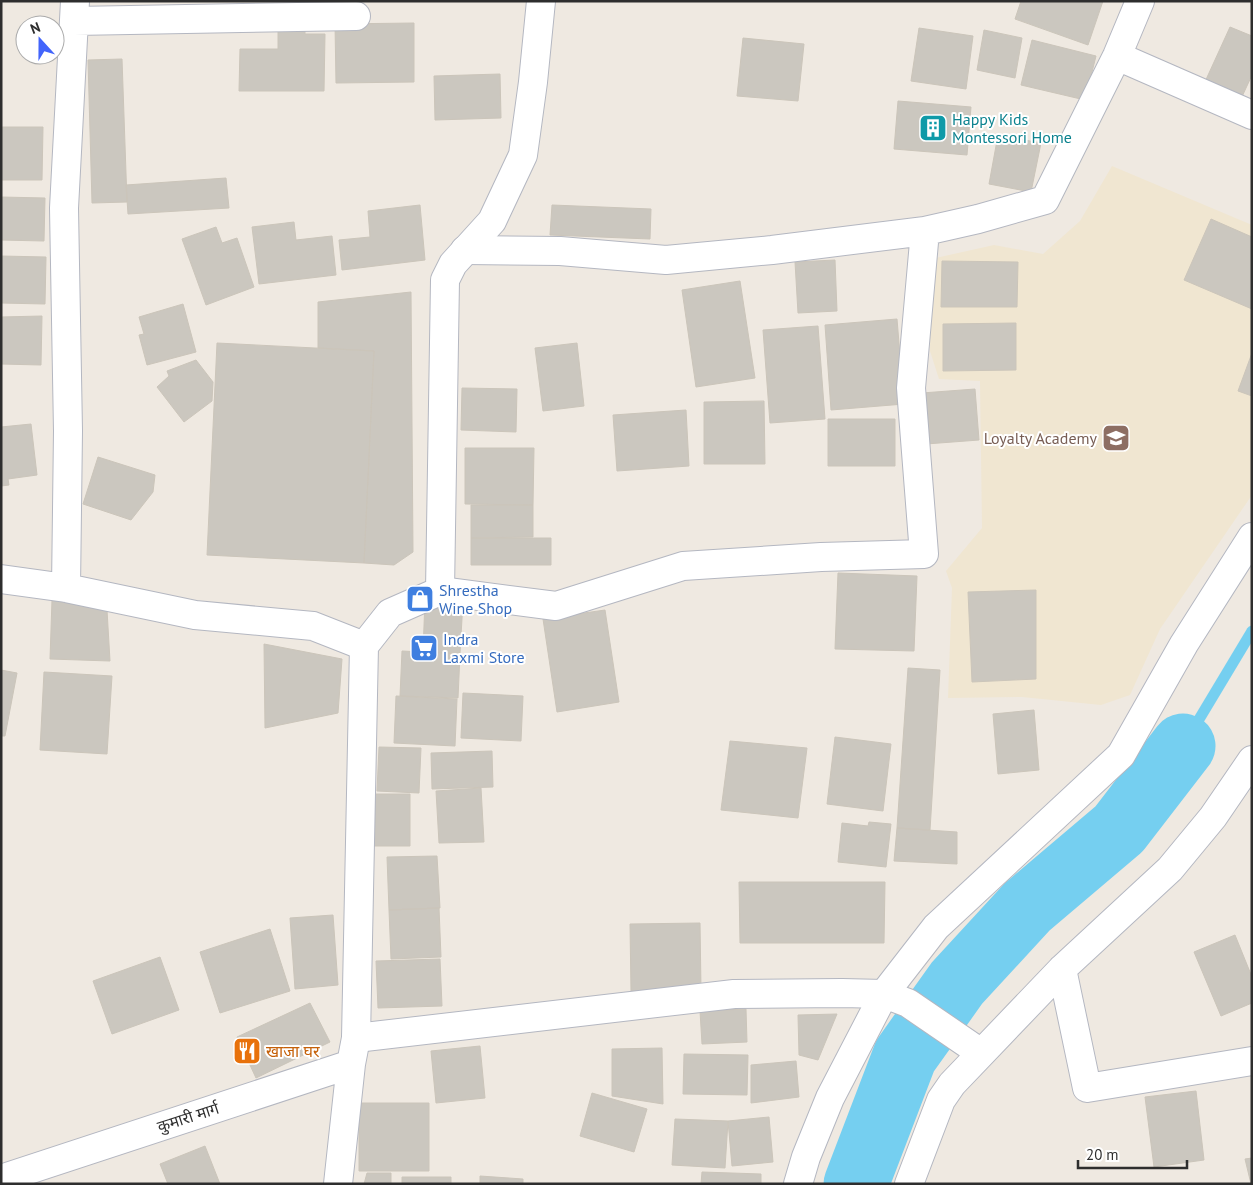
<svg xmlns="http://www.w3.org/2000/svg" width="1253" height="1185" viewBox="0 0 1253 1185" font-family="'PT Sans','Noto Sans Devanagari',sans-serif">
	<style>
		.education { fill: #f0e6d1 }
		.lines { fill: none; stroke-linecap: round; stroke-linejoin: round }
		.stream { stroke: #75cff0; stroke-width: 11 }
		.river { stroke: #75cff0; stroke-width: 65 }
		.building { fill: #cbc7bf; stroke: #cbc5ba }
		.minor-casing { stroke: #b4b7c1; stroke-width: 30 }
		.tertiary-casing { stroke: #b4b7c1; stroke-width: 30 }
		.minor { stroke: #fff; stroke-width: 28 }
		.tertiary { stroke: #fff; stroke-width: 28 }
		.labels { text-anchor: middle; stroke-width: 4; stroke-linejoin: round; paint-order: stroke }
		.culture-label { font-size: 16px; fill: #0d838f; stroke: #fff; text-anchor: start }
		.education-label { font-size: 16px; fill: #785e54; stroke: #fff; text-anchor: end }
		.shop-label { font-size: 16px; fill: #366cbe; stroke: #fff; text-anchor: start }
		.food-label { font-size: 16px; fill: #c56008; stroke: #fff; text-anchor: start }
		.street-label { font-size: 16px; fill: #2e2e2e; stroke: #fff }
	</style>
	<rect width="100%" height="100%" fill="#efe9e1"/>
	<path class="education" d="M1112,166L1252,225V495L1160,629L1130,695L1101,705L1022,697L948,698L952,588L946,571L982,528L980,381L939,379L930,351L931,259L994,245L1043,254L1080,221Z"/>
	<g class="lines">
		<path class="stream" d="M1183,746L1252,631"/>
		<path class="river" d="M856,1184L905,1056L957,983L1027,907L1119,829L1183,746"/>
	</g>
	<path class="building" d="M1021,1H1103L1088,45L1015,19Z
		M278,23H305V34H325L324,91H239L240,49H278Z
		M414,23V82L336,83L335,24Z
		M1230,27L1252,36V75L1240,101L1204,84Z
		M919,28L973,36L966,89L911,81Z
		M984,30L1022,38L1015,78L977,70Z
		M743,38L804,44L798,101L737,96Z
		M1032,40L1096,56L1085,100L1021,85Z
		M122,59L127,202L92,203L88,60Z
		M500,74L501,118L435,120L434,76Z
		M898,101L971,107L967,155L894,149Z
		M1,127H43L42,180H1Z
		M998,135L1041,143L1031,192L989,184Z
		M226,178L229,208L128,214L126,185Z
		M1,197L45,198L44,241L1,240Z
		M420,205L425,260L342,270L339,240L370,237L368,211Z
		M552,205L651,209L650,239L550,235Z
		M1211,219L1252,237V309L1184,280Z
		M294,222L296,240L332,236L336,275L259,284L252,227Z
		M216,227L222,243L237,238L254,287L206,305L182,239Z
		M1,256L46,257L45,304L1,303Z
		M835,260L837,311L798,313L795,262Z
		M942,261L1018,262L1017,307H941Z
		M740,281L755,378L696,387L682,290Z
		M411,292L413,552L394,565L364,563L374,351L318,348V302Z
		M183,304L196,352L147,365L139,335L144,334L139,317Z
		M42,316L41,365L1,364V317Z
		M897,319L904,404L831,410L825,325Z
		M1016,323V370L943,371V324Z
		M818,326L825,419L770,423L763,330Z
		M217,343L374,351L364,563L207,555Z
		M577,343L584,406L543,411L535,348Z
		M1252,353V396L1238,391Z
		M196,360L213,382L212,401L184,422L157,387L169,376L167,371Z
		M462,388L517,389L516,432L461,430Z
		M975,389L979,440L926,444L922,393Z
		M764,401L765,464H704V402Z
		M686,410L689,466L617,471L613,415Z
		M828,419H895V466H828Z
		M31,424L37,475L8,479L9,485L1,486V427Z
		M465,448H534L533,505L465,504Z
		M98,457L155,475L153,492L131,520L83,504Z
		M471,505H533V537L471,538Z
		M471,538H551V565H471Z
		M838,573L917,576L914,651L835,649Z
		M1036,590V679L972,682L968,592Z
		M52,600L107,610L110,661L50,659Z
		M425,600L463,601L460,653L423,652Z
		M605,610L619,702L557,712L543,619Z
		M264,644L342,659L338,713L265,728Z
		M402,651L460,654L458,698L400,696Z
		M908,668L940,670L930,830L897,828Z
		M1,670L17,673L5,736H1Z
		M44,672L112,676L107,754L40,750Z
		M463,693L523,696L521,741L461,738Z
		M396,696L457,699L455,746L394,743Z
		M1034,710L1039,770L998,774L993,714Z
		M835,737L891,744L883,811L827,804Z
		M730,741L807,748L798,818L721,810Z
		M379,747L421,748L419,793L377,791Z
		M492,751L493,787L432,789L431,753Z
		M481,788L484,842L439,843L436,791Z
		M373,794H410V846H373Z
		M869,822L891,824L886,867L838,862L842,823L868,826Z
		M897,828L957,832V864L894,861Z
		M437,856L440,908L389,910L387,857Z
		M739,882H885L884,943H740Z
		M439,908L441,957L391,959L389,910Z
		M333,915L338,985L295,989L290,918Z
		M700,923L701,990L631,991L630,924Z
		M270,929L290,991L220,1013L200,952Z
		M1235,935L1252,977V1003L1221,1016L1194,952Z
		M160,957L179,1010L112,1034L93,981Z
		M440,959L442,1006L378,1008L376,961Z
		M310,1003L330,1042L256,1078L237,1037Z
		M746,1009L747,1042L702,1044L700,1011Z
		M837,1014L818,1060L799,1055L798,1015Z
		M480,1046L485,1098L436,1103L431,1051Z
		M662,1048L663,1104L612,1096V1049Z
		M684,1054L748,1055L747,1095L683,1094Z
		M796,1061L799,1097L751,1103V1065Z
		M1196,1091L1204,1160L1154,1167L1145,1097Z
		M592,1093L647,1109L634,1152L580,1136Z
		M359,1103H429V1171H359Z
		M769,1117L773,1162L732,1166L728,1121Z
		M675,1119L728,1121L725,1168L672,1165Z
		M205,1146L220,1184H168L160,1164Z
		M1252,1158V1184H1251L1245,1159Z
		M702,1172L761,1174V1184H701Z
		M367,1173H391V1184H364Z
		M480,1176L523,1179V1184H480Z
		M402,1177H451V1184H402Z"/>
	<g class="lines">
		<defs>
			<path id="minor" d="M74,21L356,16
				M1117,56L1252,115
				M465,250L560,251L666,260L772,250L925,231L978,219L1045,200L1117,56L1140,1
				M1,579L66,588L195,615L313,626L364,646
				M66,588L68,431L64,208L75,1
				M440,591L556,606L683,566L821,557L924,554L911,388L925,231
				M1062,969L1087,1088L1252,1061
				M356,1038L734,994L842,993L884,994L908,1003L981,1053
				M909,1184L941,1100L952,1084L1062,969L1170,869L1213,817L1252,760"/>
			<path id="tertiary" d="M1,1179L351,1064L356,1038L364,646L390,613L440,591L445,280L453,264L492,221L523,155L533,82L541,1
				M338,1184L351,1064
				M798,1184L806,1157L830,1098L884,994L936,927L1121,755L1184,644L1252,537"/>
		</defs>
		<use href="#minor" class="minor-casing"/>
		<use href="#tertiary" class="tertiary-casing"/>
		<use href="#minor" class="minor"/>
		<use href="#tertiary" class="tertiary"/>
	</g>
	<defs>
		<symbol id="building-square" viewBox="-11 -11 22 22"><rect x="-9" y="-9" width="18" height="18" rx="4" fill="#0f9aa8" stroke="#fff"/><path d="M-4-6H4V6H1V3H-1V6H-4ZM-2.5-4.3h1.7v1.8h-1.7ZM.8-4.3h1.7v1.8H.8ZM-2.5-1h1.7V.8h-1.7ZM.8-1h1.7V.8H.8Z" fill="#fff"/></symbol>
		<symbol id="school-square" viewBox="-11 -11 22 22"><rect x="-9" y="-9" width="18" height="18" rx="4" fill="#8d6e63" stroke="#fff"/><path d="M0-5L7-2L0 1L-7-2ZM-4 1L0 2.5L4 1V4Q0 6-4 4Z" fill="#fff"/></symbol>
		<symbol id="shop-square" viewBox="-11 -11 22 22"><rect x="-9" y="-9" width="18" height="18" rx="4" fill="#3f7fe0" stroke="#fff"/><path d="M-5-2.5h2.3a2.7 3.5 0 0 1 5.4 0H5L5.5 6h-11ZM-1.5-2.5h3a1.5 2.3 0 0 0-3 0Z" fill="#fff"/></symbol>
		<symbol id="supermarket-square" viewBox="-11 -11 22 22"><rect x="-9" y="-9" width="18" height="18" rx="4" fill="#3f7fe0" stroke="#fff"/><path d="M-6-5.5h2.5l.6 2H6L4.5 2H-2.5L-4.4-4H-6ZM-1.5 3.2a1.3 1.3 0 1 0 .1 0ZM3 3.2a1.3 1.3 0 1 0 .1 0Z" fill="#fff"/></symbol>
		<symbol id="restaurant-square" viewBox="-11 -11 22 22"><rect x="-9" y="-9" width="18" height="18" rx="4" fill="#e8710a" stroke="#fff"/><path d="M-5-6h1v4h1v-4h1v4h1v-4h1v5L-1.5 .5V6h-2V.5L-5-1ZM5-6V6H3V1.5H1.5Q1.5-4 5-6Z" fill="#fff"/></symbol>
	</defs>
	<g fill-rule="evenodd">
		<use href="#building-square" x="917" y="112" width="32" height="32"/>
		<use href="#school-square" x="1100" y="422" width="32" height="32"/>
		<use href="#shop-square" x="404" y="583" width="32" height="32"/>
		<use href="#supermarket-square" x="408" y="632" width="32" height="32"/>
		<use href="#restaurant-square" x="231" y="1035" width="32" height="32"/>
	</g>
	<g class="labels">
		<g class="culture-label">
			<text x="952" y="125">Happy Kids<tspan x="952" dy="18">Montessori Home</tspan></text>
		</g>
		<g class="education-label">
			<text x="1097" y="444">Loyalty Academy</text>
		</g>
		<g class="shop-label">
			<text x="439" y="596">Shrestha<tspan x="439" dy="18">Wine Shop</tspan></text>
			<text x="443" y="645">Indra<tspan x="443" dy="18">Laxmi Store</tspan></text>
		</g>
		<g class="food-label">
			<text x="266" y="1057">खाजा घर</text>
		</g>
		<g class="street-label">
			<text transform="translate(188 1117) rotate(-18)" y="6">कुमारी मार्ग</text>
		</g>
	</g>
	<rect width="1253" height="1185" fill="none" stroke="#2e2e2e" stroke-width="5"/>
	<g transform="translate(40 40) rotate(339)"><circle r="24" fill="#ffffff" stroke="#ababab"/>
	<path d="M0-4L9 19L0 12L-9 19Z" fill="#4264fb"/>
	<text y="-8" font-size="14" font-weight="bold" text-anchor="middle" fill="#2e2e2e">N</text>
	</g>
	<path d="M1078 1160v8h109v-8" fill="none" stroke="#2e2e2e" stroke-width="2.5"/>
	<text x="1086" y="1160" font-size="15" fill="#2e2e2e" stroke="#ffffff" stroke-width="4" paint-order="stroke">20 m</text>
</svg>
